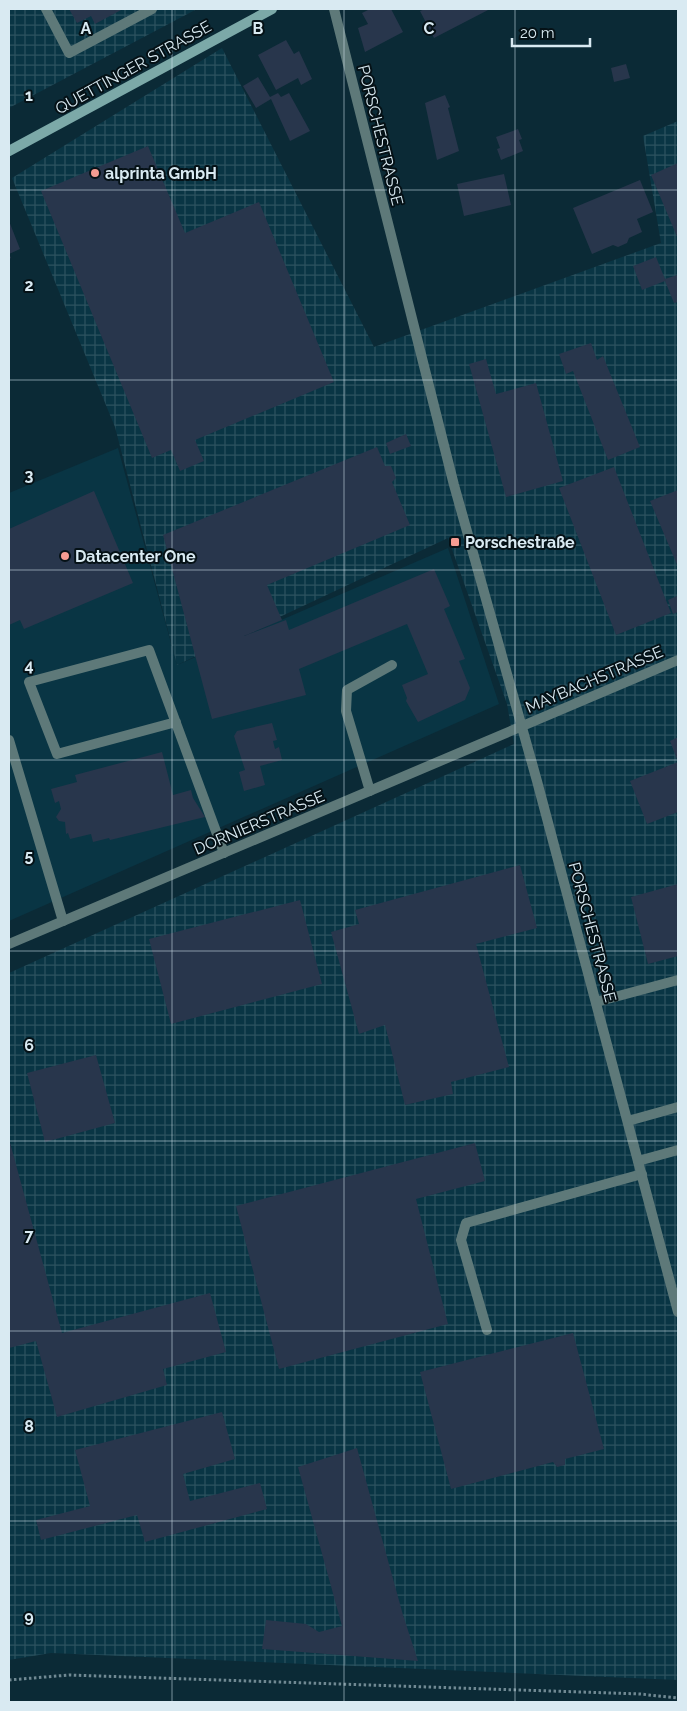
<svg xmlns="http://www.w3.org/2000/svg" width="687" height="1711" viewBox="0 0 687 1711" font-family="Raleway,sans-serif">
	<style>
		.built { fill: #093544 }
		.industrial { fill: url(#industrial-grid) }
		.building { fill: #28364c }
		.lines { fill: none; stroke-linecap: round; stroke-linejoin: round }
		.path { stroke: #708993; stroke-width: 3; stroke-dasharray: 2.5 2.5; stroke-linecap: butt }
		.lane { stroke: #5e7979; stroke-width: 10 }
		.street { stroke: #5e7979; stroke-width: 10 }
		.secondary { stroke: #7ca9a8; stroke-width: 10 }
		.grid { fill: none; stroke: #d9eaf2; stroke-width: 1; stroke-opacity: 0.55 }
		.poi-dot { fill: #f59c92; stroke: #051116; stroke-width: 2 }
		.labels { text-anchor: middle; stroke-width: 4; stroke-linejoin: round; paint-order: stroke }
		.street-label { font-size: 16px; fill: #d9eaf2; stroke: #051116 }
		.poi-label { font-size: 16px; font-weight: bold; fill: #d9eaf2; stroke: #051116; text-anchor: start }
		.grid-label { font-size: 16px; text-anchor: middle; font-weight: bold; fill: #d9eaf2; stroke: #051116; stroke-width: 4; stroke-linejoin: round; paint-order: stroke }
	</style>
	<defs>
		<pattern id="industrial-grid" width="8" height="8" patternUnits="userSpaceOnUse" patternTransform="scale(1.25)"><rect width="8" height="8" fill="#093544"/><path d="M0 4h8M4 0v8" fill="none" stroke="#2c525f"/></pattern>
	</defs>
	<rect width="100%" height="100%" fill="#0b2a36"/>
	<path class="built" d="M118,448L177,665L448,548L499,704L9,921V493Z"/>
	<path class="industrial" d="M9,9H197L9,108Z
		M222,48L374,347L661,243L643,136L678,121V1680L51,1653L9,1660V973L514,744L507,704L448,538L177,665L115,427L12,178Z"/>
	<path class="building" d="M69,9H123L95,24L91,16L77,23Z
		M370,9H391L403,32L365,52L358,28L368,24L362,13Z
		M425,9H490L434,38L420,11Z
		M286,40L294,54L299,51L312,79L301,85L298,78L276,90L258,55Z
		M626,64L630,78L614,82L611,68Z
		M258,77L270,97L278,93L281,97L289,93L310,131L290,141L271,99L256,108L243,86Z
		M445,95L450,107L448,108L459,151L437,160L425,103Z
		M518,129L522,139L519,140L523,151L501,160L497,149L500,148L496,137Z
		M148,146L185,233L259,202L334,382L195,440L204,461L180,471L171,450L152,458L41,191Z
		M678,163V239L651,175Z
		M504,174L511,205L464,216L457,184Z
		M640,180L653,212L637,219L642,232L629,238L627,243L618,247L613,245L592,254L573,208Z
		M9,221L20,249L9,254L11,258L9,259Z
		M656,257L665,279L677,275L678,302L674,303L665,281L642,290L633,266Z
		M591,343L597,360L603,356L640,447L608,460L573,371L566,374L559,354Z
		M486,359L496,394L536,383L563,481L506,497L469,364Z
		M406,434L411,446L390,454L386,443Z
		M377,447L385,466H391L396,478L392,482L410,525L267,585L282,620L244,636L286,620L289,630L434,569L450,606L444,609L465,659L459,661L470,688L465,700L418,722L406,701L407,698L402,685L428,674L407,624L299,669L306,695L212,719L163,535Z
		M614,467L671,613L616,635L559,488Z
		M678,490V567L650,501Z
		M94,491L133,583L24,629L20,620L9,625V529Z
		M677,596L678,612L673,614L668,600Z
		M272,723L277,740L273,741L275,749L279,747L282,760L260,766L265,785L244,791L239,772L245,770L234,736L237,731Z
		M678,737V762L670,741Z
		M162,752L173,795L191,790L193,798L205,817L110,840L109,838L93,842L91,834L70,839L68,833L66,834L65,822L59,821L56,817L61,809L59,801L55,803L51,789L77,782L75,775Z
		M678,762V812L647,824L630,781Z
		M520,865L537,928L476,944L509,1067L451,1082L453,1094L405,1105L385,1025L359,1034L331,932L359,924L355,910Z
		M678,884V956L648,964L631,897Z
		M300,900L322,984L171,1024L149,939Z
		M96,1055L115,1123L45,1142L27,1073Z
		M9,1139L62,1333L210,1293L226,1352L163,1369L167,1385L57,1417L36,1341L9,1348Z
		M475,1143L485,1181L416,1199L448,1324L279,1369L236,1206Z
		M573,1333L604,1449L565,1459V1465L557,1467L553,1462L451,1489L420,1372Z
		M222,1412L235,1459L183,1474L190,1501L260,1483L267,1509L145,1542L137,1515L41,1540L36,1520L90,1506L75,1450Z
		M357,1448L403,1615L418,1661L262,1649L266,1620L306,1624L319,1632L342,1626L298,1467Z"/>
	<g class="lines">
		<path class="path" d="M9,1680L69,1675L640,1694L678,1698"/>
		<path class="lane" d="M46,9L69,53L152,9
			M176,722L57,754L29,682L149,650L224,853
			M9,740L63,921
			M370,791L346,711L347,690L392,665
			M596,1002L678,980
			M628,1121L678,1107
			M638,1161L678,1150
			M487,1330L461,1240L466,1223L642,1174"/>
		<path class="street" d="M334,9L454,485L537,781L678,1312
			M9,944L678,660"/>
		<path class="secondary" d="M9,151L272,9"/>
	</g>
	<path class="grid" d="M172,9V1702M344,9V1702M515,9V1702M9,190H678M9,380H678M9,570H678M9,760H678M9,951H678M9,1141H678M9,1331H678M9,1521H678"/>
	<g class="poi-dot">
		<circle cx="95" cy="173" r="5"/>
		<rect x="450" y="537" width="10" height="10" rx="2.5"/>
		<circle cx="65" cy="556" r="5"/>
	</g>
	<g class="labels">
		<g class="street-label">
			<text transform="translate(133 67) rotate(-29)" y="6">QUETTINGER STRASSE</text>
			<text transform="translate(381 135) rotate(76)" y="6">PORSCHESTRASSE</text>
			<text transform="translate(594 679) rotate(-23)" y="6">MAYBACHSTRASSE</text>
			<text transform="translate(259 822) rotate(-23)" y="6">DORNIERSTRASSE</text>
			<text transform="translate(593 932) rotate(75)" y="6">PORSCHESTRASSE</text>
		</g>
		<g class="poi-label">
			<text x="105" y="179">alprinta GmbH</text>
			<text x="465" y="548">Porschestraße</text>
			<text x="75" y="562">Datacenter One</text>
		</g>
	</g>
	<g class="grid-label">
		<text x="86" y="34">A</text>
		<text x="258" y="34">B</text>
		<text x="429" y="34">C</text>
		<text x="29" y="101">1</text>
		<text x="29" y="291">2</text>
		<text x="29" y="481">3</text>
		<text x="29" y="671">4</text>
		<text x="29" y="861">5</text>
		<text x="29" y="1051">6</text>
		<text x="29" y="1241">7</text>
		<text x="29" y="1432">8</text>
		<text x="29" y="1622">9</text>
	</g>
	<rect width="687" height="1711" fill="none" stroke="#d9eaf2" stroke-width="20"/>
	<path d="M512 38v8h78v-8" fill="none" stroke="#d9eaf2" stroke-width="2.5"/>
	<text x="520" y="38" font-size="15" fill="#d9eaf2" stroke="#051116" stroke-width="4" paint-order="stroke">20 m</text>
</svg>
